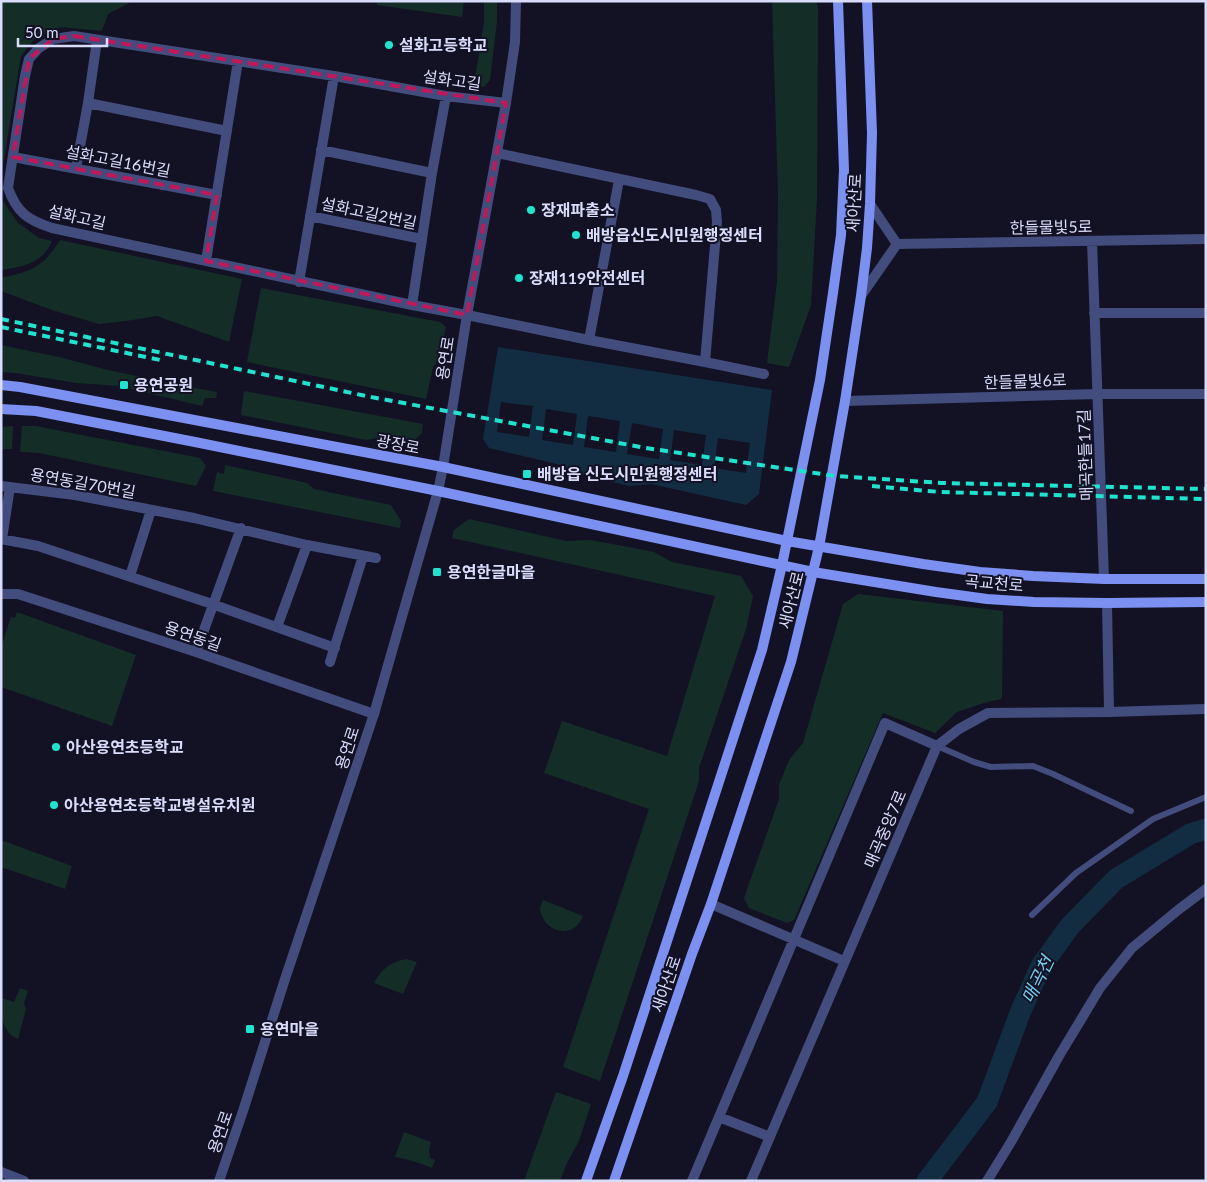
<svg xmlns="http://www.w3.org/2000/svg" width="1207" height="1182" viewBox="0 0 1207 1182" font-family="Lato,'Noto Sans KR',sans-serif">
	<style>
		.green { fill: #152d27 }
		.water { fill: #122d42; fill-rule: evenodd }
		.lines { fill: none; stroke-linecap: round; stroke-linejoin: round }
		.river { stroke: #122d42; stroke-width: 21 }
		.service { stroke: #424c7d; stroke-width: 6 }
		.minor { stroke: #424c7d; stroke-width: 10 }
		.tertiary { stroke: #424c7d; stroke-width: 10 }
		.secondary { stroke: #7b90f0; stroke-width: 10 }
		.rail { stroke: #1be5cf; stroke-width: 4; stroke-dasharray: 8 6; stroke-linecap: butt }
		.marked { fill: none; stroke: #c2185b; stroke-width: 4; stroke-dasharray: 10 6; stroke-linejoin: round }
		.poi-dot { fill: #1be5cf; stroke: #121224; stroke-width: 2 }
		.labels { text-anchor: middle; stroke-width: 4; stroke-linejoin: round; paint-order: stroke }
		.poi-label { font-size: 16px; font-weight: bold; fill: #d9dcfb; stroke: #121224; text-anchor: start }
		.street-label { font-size: 16px; fill: #d9dcfb; stroke: #121224 }
		.water-label { font-size: 18px; font-style: italic; fill: #73cfef; stroke: #121224 }
	</style>
	<rect width="100%" height="100%" fill="#121224"/>
	<path class="green" d="M1,1H133L108,14L102,31L61,27L35,38L21,56L1,177Z
		M377,1H464L462,17L377,5Z
		M484,1H497V21L490,80L484,87L474,85L484,22Z
		M772,1H816L818,7L817,199L811,305L789,367L767,363L777,282L778,195Z
		M1,198L18,223L39,238L52,241C43,263 23,267 1,270Z
		M60,240L242,279L229,342L157,316L126,321L99,324L52,310L1,291V277C8,277 14,275 21,273C41,267 49,257 60,240Z
		M261,288L440,322L446,327L439,359L433,367L426,399L247,362Z
		M1,345L59,357L108,370L184,386L217,392L216,398H205L202,406L119,386L76,383L15,373L1,372Z
		M244,391L423,424L422,433L410,444L377,438L366,440L241,415Z
		M13,426L12,449H1V427Z
		M22,426H36L200,458L206,466L196,486L39,453L20,452Z
		M225,465L307,483L314,489L391,505L401,521L400,528L213,491L217,472L224,474Z
		M469,519L566,541L591,540L654,552L672,562L741,576L753,596L746,629L699,768V781L600,1081L563,1067L649,809L544,773L562,721L667,756L715,596L452,538L454,530Z
		M858,594L1003,611L1002,699L987,702L957,712L935,733L883,713L794,920L787,923L749,908L744,898L779,799V785L789,760L803,743L843,604Z
		M17,612L136,655L112,726L1,687V647L11,617L15,618Z
		M1,840L72,866L65,889L1,867Z
		M543,900L583,916C583,917 580,923 579,923C570,936 551,932 544,920C542,916 540,912 540,908C541,905 542,903 543,900Z
		M406,959L417,962L403,994L374,983C383,968 389,963 406,959Z
		M20,988L28,991L24,1003L26,1009L18,1039C1,1032 1,1014 2,998L14,1002Z
		M556,1092L591,1104L579,1141L566,1165L560,1181H524Z
		M404,1132L431,1142L429,1151L430,1158L435,1160L432,1168C420,1163 408,1159 395,1157Z"/>
	<path class="water" d="M498,347L772,390L759,494L746,505L651,484L629,486L567,471L561,465L489,448L483,439ZM501,402L533,406L529,437L497,432ZM546,409L577,414L573,445L542,440ZM588,416L620,421L616,452L584,447ZM632,423L663,429L659,459L627,454ZM674,430L706,435L702,465L670,460ZM718,438L750,443L746,473L714,468Z"/>
	<g class="lines">
		<path class="river" d="M927,1181L987,1102L1020,1013L1041,966L1070,926L1116,879L1190,834L1206,829"/>
		<path class="service" d="M937,746L974,762L991,767L1033,766L1053,774L1131,811
			M1032,915L1076,873L1153,819L1206,797"/>
		<path class="minor" d="M88,103L227,131
			M506,103L446,96L334,76L74,36L53,39L39,48L29,59L25,76L8,188C17,213 28,220 52,228L412,305L467,315L589,340L705,362L764,374
			M321,150L432,173
			M497,153L696,195L710,199L716,210L717,222L705,362
			M13,157L217,195
			M76,168L88,103L97,40
			M870,204L897,244
			M310,216L422,239
			M1092,241L1104,579
			M897,244L1206,239
			M206,261L238,61
			M299,282L334,76
			M861,296L897,244
			M412,305L432,173L446,96
			M1094,313H1206
			M589,340L619,180
			M845,401L1097,394H1206
			M1,486L75,495L194,518L307,545L376,558
			M1,539L38,546L212,604L335,648
			M2,539L10,487
			M130,576L151,510
			M1,594H18L196,652L374,714
			M1107,603L1109,712
			M277,627L307,545
			M196,652L241,528
			M330,662L363,556
			M711,904L844,961
			M719,1117L770,1137
			M1,1172L24,1181
			M692,1181L885,723L937,746
			M751,1181L937,746L959,729L988,713L1109,712L1206,709
			M987,1181L1011,1142L1059,1056L1100,988L1132,948L1178,910L1206,889"/>
		<path class="tertiary" d="M219,1181L243,1111L285,979L374,714L438,491L443,467L467,315L506,103L515,42L516,1"/>
		<path class="secondary" d="M1,385L20,387L443,467L787,541L923,564L980,572L1033,576L1104,579H1206
			M1,409L36,411L195,442L438,491L813,572L936,592L987,599L1034,602L1107,603L1206,602
			M586,1181L623,1076L762,650L782,565L820,380L833,293L841,235L844,170L838,1
			M614,1181L692,954L711,904L791,662L819,547L845,401L861,296L867,248L870,204L872,133L867,1"/>
		<path class="rail" d="M1,319L371,397L646,448L835,476L942,483L1206,489
			M1,327L165,361
			M872,486L940,492L1206,499"/>
	</g>
	<path class="marked" d="M74,36L506,103L467,315L206,261L217,195L13,157L29,59L53,39Z"/>
	<g class="poi-dot">
		<circle cx="389" cy="45" r="5"/>
		<circle cx="531" cy="210" r="5"/>
		<circle cx="576" cy="235" r="5"/>
		<circle cx="519" cy="278" r="5"/>
		<rect x="119" y="380" width="10" height="10" rx="2.5"/>
		<rect x="522" y="469" width="10" height="10" rx="2.5"/>
		<rect x="432" y="567" width="10" height="10" rx="2.5"/>
		<circle cx="56" cy="747" r="5"/>
		<circle cx="54" cy="805" r="5"/>
		<rect x="245" y="1024" width="10" height="10" rx="2.5"/>
	</g>
	<g class="labels">
		<g class="poi-label">
			<text x="399" y="51">설화고등학교</text>
			<text x="541" y="216">장재파출소</text>
			<text x="586" y="241">배방읍신도시민원행정센터</text>
			<text x="529" y="284">장재119안전센터</text>
			<text x="134" y="391">용연공원</text>
			<text x="537" y="480">배방읍 신도시민원행정센터</text>
			<text x="447" y="578">용연한글마을</text>
			<text x="66" y="753">아산용연초등학교</text>
			<text x="64" y="811">아산용연초등학교병설유치원</text>
			<text x="260" y="1035">용연마을</text>
		</g>
		<g class="street-label">
			<text transform="translate(452 80) rotate(8)" y="6">설화고길</text>
			<text transform="translate(118 161) rotate(11)" y="6">설화고길16번길</text>
			<text transform="translate(854 203) rotate(-87)" y="6">새아산로</text>
			<text transform="translate(369 213) rotate(12)" y="6">설화고길2번길</text>
			<text transform="translate(77 217) rotate(13)" y="6">설화고길</text>
			<text transform="translate(1051 227) rotate(-1)" y="6">한들물빛5로</text>
			<text transform="translate(445 358) rotate(-81)" y="6">용연로</text>
			<text transform="translate(1025 381) rotate(-2)" y="6">한들물빛6로</text>
			<text transform="translate(398 444) rotate(11)" y="6">광장로</text>
			<text transform="translate(1085 455) rotate(-92)" y="6">매곡한들17길</text>
			<text transform="translate(83 483) rotate(10)" y="6">용연동길70번길</text>
			<text transform="translate(994 583) rotate(5)" y="6">곡교천로</text>
			<text transform="translate(791 600) rotate(-76)" y="6">새아산로</text>
			<text transform="translate(193 636) rotate(19)" y="6">용연동길</text>
			<text transform="translate(347 748) rotate(-72)" y="6">용연로</text>
			<text transform="translate(885 829) rotate(-67)" y="6">매곡중앙7로</text>
			<text transform="translate(666 984) rotate(-71)" y="6">새아산로</text>
			<text transform="translate(220 1132) rotate(-71)" y="6">용연로</text>
		</g>
		<g class="water-label">
			<text transform="translate(1038 980) rotate(-64)" y="6">매곡천</text>
		</g>
	</g>
	<rect width="1207" height="1182" fill="none" stroke="#d9dcfb" stroke-width="5"/>
	<path d="M18 38v8h89v-8" fill="none" stroke="#d9dcfb" stroke-width="2.5"/>
	<text x="25" y="38" font-size="15" fill="#d9dcfb" stroke="#121224" stroke-width="4" paint-order="stroke">50 m</text>
</svg>
